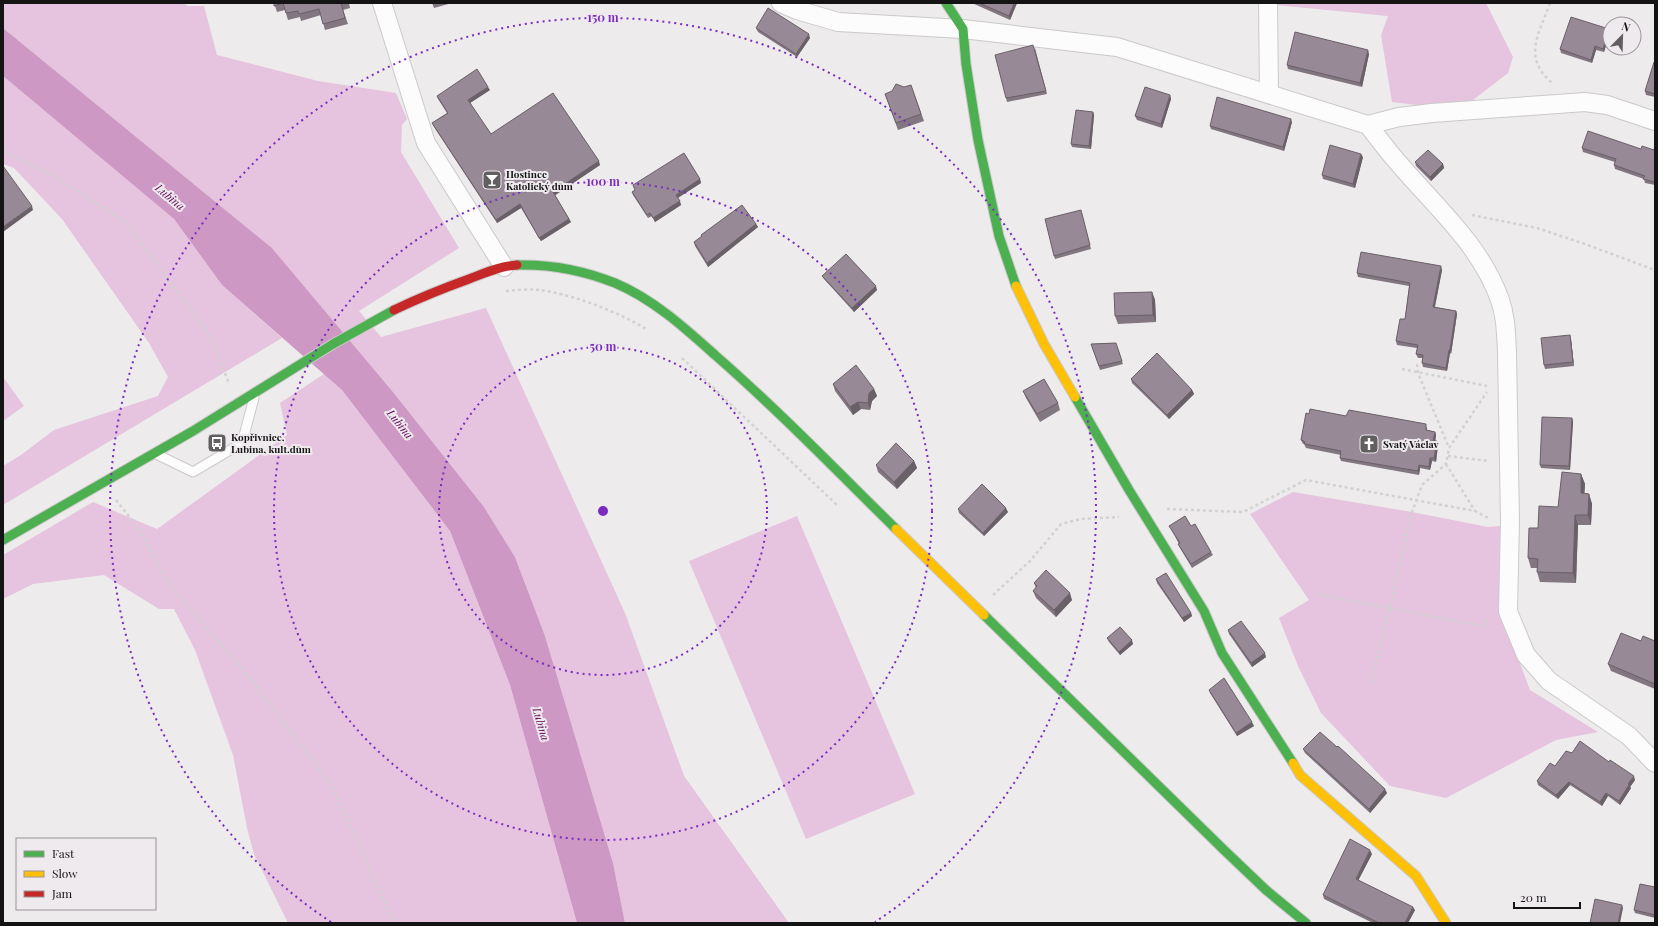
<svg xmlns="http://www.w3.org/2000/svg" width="1658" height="926" viewBox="0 0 1658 926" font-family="'Playfair Display',serif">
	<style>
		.green { fill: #e6c3de }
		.water { fill: #cd98c3 }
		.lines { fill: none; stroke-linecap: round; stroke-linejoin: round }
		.lane-casing { stroke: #cbc9ca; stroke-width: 11 }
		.street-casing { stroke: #cbc9ca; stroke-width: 20 }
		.fast-casing { stroke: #cbc9ca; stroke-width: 11 }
		.slow-casing { stroke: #cbc9ca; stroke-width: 11 }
		.jam-casing { stroke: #cbc9ca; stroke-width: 11 }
		.path { stroke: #d3d2d2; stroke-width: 2.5; stroke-dasharray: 3 3; stroke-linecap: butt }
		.lane { stroke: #fcfcfc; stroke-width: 9 }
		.street { stroke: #fcfcfc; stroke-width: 18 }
		.fast { stroke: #4caf50; stroke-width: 9 }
		.slow { stroke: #ffc107; stroke-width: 9 }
		.jam { stroke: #c62828; stroke-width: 9 }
		.wall { fill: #827680 }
		.shaded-wall { fill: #6a6068 }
		.building { fill: #978995; stroke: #6a6068 }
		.ring { fill: none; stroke: #7b2cbf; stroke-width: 2; stroke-dasharray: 2 4 }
		.labels { text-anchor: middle; stroke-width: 4; stroke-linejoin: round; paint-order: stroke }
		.poi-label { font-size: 10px; font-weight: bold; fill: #151415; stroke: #eeeaed; text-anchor: start }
		.water-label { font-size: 11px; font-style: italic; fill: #5f0056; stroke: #eeeaed }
		.centre { fill: #7b2cbf; stroke: #eeeaed; stroke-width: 2 }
		.ring-label { font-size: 12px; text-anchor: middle; font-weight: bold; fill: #7b2cbf; stroke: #eeeaed; stroke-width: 4; stroke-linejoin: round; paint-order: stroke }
	</style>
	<rect width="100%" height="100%" fill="#edebec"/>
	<path class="green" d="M3,3H183L188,6H204L217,55L318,81L396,93L407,119L402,125L401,152L459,248L359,311L381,337L486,308L625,613L684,776L789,923H625L613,863L545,636L515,557L484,507L393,392L272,248L3,28Z
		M1276,3H1486L1513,57L1508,73L1460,110L1392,102L1381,35L1388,16L1276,5Z
		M3,76L174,219L222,285L282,338L3,505V466L21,455L54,430L158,396L168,377L149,343L62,219L14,168L3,164Z
		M324,374L342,390L450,531L510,685L577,923H288L254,854L247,828L233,755L195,650L174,609H159L104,575L33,584L3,599V555L93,502L157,529L287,435L280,403Z
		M3,377L24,406L3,421Z
		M1293,492L1412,512L1488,527L1500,526L1499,608L1530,690L1598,732L1556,740L1446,798L1390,786L1321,713L1298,666L1279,618L1309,600L1250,514Z
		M797,516L915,794L806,839L689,561Z"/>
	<path class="water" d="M3,28L272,248L393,392L484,507L515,557L545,636L613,863L625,923H577L510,685L450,531L342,390L222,285L174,219L3,76Z"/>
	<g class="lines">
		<defs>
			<path id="lane" d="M156,454L193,472L242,443L254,398"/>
			<path id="street" d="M382,3L426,143L504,267
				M781,3L797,10L838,22L963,29L1117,47L1368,125L1399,117L1432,113L1585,102L1607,105L1655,121
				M1268,3L1269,94
				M1368,125C1379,139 1389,153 1401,166C1437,208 1481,246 1500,300C1506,317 1506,334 1507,352L1510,521L1508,611L1509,614L1526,655L1549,681L1629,736L1655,763"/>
			<path id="fast" d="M946,3L963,29L966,64L978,140L999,236L1016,286
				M517,265C550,264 585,271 615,283C653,299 685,328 715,355C778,410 836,470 896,529
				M1075,397L1129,490L1204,611L1222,653L1293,763
				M3,540L193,431L333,344L394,310
				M984,615L1223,849L1266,890L1306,923"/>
			<path id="slow" d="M1016,286L1044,344L1075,397
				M896,529L984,615
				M1293,763L1300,775L1416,876L1446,923"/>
			<path id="jam" d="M394,310C419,298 444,288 469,279C485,273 500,266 517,265"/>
		</defs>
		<use href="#lane" class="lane-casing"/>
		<use href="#street" class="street-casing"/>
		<use href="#fast" class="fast-casing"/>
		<use href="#slow" class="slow-casing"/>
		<use href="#jam" class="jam-casing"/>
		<path class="path" d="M1550,3C1539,34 1522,57 1552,83
			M3,151L53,175L127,223L209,334L229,383
			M1472,215L1537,228L1582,243L1655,270
			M506,291C517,290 529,289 540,290C571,294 619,312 646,329
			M682,358L837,505
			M1417,364L1418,373L1449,448
			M1402,369L1487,386
			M1448,456L1489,461
			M1446,464L1475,511
			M116,500L139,529L168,582L255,684L333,787L394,923
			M1167,509L1243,512L1306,480L1475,511L1486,517L1491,518
			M1318,594L1466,623L1485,626L1488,617
			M993,595L1030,561L1061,524L1081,519L1119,517
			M1371,682L1390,608L1412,512L1422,485L1446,464L1449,448L1487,392"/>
		<use href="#lane" class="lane"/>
		<use href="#street" class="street"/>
		<use href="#fast" class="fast"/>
		<use href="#slow" class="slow"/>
		<use href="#jam" class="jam"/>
	</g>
	<path class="wall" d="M274,3H349L350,8L343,10L348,24L325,30L321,15L301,21L300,17L288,20L285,10L277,12Z
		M432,3H452L434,8Z
		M972,3H1017L1010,20Z
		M756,28L810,38L797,57L758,32Z
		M1610,31L1604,52L1596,50L1592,63L1561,53L1560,49Z
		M1035,48L1047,94L1007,102L1006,98Z
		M1369,54L1362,87L1288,69L1287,65Z
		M1655,62V97L1646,95L1645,91Z
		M911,85L924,121L898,130L885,94Z
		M490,90L470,103L491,134L600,165L555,195L571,222L541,241L521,208L497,223L434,127L432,123L447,113L438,99L437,96Z
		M1170,95L1171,99L1162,128L1137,120L1135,116Z
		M1093,112L1094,115L1091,149L1072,147L1071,144Z
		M1292,122L1284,151L1211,129L1210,126Z
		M1655,145V185L1645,183L1644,179L1615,169L1614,165L1615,162L1583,152L1582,148L1641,149L1654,150Z
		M1363,157L1355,188L1323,179L1322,175Z
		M1415,162L1443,164L1444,168L1431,181L1416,166Z
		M700,179L701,183L678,198L681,205L655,222L652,216L648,218L633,195L632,192L635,190L633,185Z
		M1081,210L1091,249L1055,259L1054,256Z
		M756,224L758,227L708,267L695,246L694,242L702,237L701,235Z
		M1442,270L1435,307L1456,311L1457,314L1451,354L1450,353L1447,371L1423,367L1422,363L1423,358H1418L1416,354L1417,348L1397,345L1396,341L1405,319L1409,286L1358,277L1357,273Z
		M822,276L877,290L854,312L824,279Z
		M1152,292L1155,300L1156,322L1118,324L1115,316Z
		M1570,335L1571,339L1574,366L1545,369L1544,365Z
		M1116,343L1123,364L1100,370L1091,344Z
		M1131,379L1192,390L1194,394L1169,419L1132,383Z
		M833,384L874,389L877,396L872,401L870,410L861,409L853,415L835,391Z
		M1023,391L1058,403L1060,410L1040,422L1026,398Z
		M1346,416L1427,427V430L1435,432L1436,435L1435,441H1437L1438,445L1436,462L1432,461L1430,470L1420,468L1419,475L1341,461L1340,458L1341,455L1306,448L1304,444H1303L1301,440Z
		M1572,418L1573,422L1570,470L1541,468L1540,465Z
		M914,461L917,468L897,489L878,472L876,465Z
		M1581,474L1585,484L1584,493L1589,494L1592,504L1591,525H1578L1576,583L1540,582L1537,572V568H1531L1528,558L1558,507Z
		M958,509L1008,512L984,536L959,513Z
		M1169,526H1191L1211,552L1213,555L1192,568L1180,548L1178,544H1179L1171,529Z
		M1156,579L1191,613L1192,616L1184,622L1157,583Z
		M1034,583L1072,600L1056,617L1036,598L1033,591L1036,588Z
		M1228,630L1266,657L1252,667L1229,634Z
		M1107,638L1133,644L1120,655L1109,642Z
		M1655,641V689L1611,671L1608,664Z
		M1209,690L1254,726L1237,736L1210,693Z
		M1303,749L1387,793L1370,813L1305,753Z
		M1572,753L1609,762L1635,780L1630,787L1631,788L1620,805L1608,796L1602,806L1570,785L1558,799L1538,785L1537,781L1555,766Z
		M1372,854L1358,880L1415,910L1408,923H1373L1324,899L1323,895Z
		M1655,887V918L1635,913L1634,910Z"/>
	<path class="shaded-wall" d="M1014,3H1017L1010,20L1009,16Z
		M1609,29L1610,34L1604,52L1603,49Z
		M809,34L810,38L797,57L796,54Z
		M1595,46L1596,50L1592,63L1591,60Z
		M1368,50L1369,54L1362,87L1360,83Z
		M488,87L490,90L470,103L468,100Z
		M1170,95L1171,99L1162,128L1161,124Z
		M1093,112L1094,115L1091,149L1089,146Z
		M1291,119L1292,122L1284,151L1283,147Z
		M1361,154L1363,157L1355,188L1353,184Z
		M599,161L600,165L554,196L553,192Z
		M1443,164L1444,168L1431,181L1430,177Z
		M700,179L701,183L677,198L676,195Z
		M680,201L681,205L655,222L653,218Z
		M520,204L521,208L497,223L496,220Z
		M32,206L33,210L3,232V227Z
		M569,219L571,222L541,241L539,238Z
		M756,224L758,227L708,267L707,263Z
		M1441,266L1442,270L1434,310L1433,307Z
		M876,286L877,290L854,312L852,308Z
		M1152,292L1155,300L1156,322L1153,315Z
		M1456,311L1457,314L1451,354L1450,350Z
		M1570,335L1571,339L1574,366L1573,362Z
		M1449,350L1450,353L1447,371L1446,368Z
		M874,389L877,396L872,401L870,410L868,403L869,393Z
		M1192,390L1194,394L1169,419L1167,415Z
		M858,402L861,409L853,415L850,407Z
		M1572,418L1573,422L1570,470L1569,466Z
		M1435,432L1436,435L1435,444L1433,441Z
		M1437,441L1438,445L1436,462L1434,458Z
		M1430,458L1432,461L1430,470L1429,467Z
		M914,461L917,468L897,489L894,482Z
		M1419,465L1420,468L1419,475L1418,471Z
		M1581,474L1585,484L1584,503L1581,493Z
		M1589,494L1592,504L1591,525L1588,515Z
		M1006,508L1008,512L984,536L983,533Z
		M1575,515L1578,525L1576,583L1573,573Z
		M1070,593L1072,600L1056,617L1054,610Z
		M1191,613L1192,616L1184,622L1182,618Z
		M1132,640L1133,644L1120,655L1119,652Z
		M1265,653L1266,657L1252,667L1251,663Z
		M1252,722L1254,726L1237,736L1236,733Z
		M1634,776L1635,780L1630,787L1631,788L1620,805L1619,801L1628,784Z
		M1569,782L1570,785L1558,799L1556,795Z
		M1385,789L1387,793L1370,813L1369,809Z
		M1606,793L1608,796L1602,806L1600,802Z
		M1370,850L1372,854L1357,883L1356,879Z
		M1622,905L1623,908L1620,923H1618Z
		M1413,907L1415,910L1408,923H1405Z"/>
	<path class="building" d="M274,3H342H341L345,18L323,24L319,9L299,14L298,11L286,13L283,3L274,6Z
		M979,3H1014L1009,16Z
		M768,8L809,34L796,54L756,28Z
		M1571,17L1609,29L1603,49L1595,46L1591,60L1560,49Z
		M1295,32L1368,50L1360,83L1287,65Z
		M1033,45L1046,91L1006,98L995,55Z
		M1654,62H1655V94L1645,91Z
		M477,69L488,87L468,100L491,134L553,93L599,161L553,192L569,219L539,238L520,204L496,220L432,123L448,113L437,96Z
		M896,84L904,87L911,85L921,114L896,123L885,94L892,91Z
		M1145,87L1170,95L1161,124L1135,116Z
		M1217,97L1291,119L1283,147L1210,126Z
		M1076,110L1093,112L1089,146L1071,144Z
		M1588,131L1641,149L1642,146L1654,150L1655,145V182L1643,179L1645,176L1614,165L1616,159L1582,148Z
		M1330,145L1361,154L1353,184L1322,175Z
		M1428,150L1443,164L1430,177L1415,162Z
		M684,153L700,179L676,195L680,201L653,218L650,213L647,215L632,192L635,190L633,185Z
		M3,166L32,206L3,227Z
		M742,205L756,224L707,263L694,242L702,236L701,235Z
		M1081,210L1090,245L1054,256L1045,219Z
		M1361,252L1441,266L1433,307L1456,311L1450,350H1449L1446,368L1422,363L1423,355L1416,354L1418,345L1396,341L1400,319H1405L1410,283L1357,273Z
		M846,254L876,286L852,308L822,276Z
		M1152,292L1153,315L1115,316L1114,293Z
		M1570,335L1573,362L1544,365L1541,338Z
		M1116,343L1122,361L1099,366L1091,344Z
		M1157,353L1192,390L1167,415L1131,379Z
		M856,365L874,389L869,393L868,403L858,402L850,407L833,384Z
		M1044,379L1058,403L1037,414L1023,391Z
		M1310,409L1346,416L1349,410L1426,424V430L1435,432L1433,441H1437L1434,458H1430L1429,467L1419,465L1418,471L1340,458L1341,451L1305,444L1304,441L1301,440L1306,413L1309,414Z
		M1542,417L1572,418L1569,466L1540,465Z
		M896,443L914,461L894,482L876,465Z
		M1562,472L1581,474V493L1589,494L1588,515H1575L1573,573L1537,572L1538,559L1528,558L1529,528H1538L1539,506L1558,507Z
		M982,484L1006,508L983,533L958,509Z
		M1185,516L1191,526L1195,524L1211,552L1191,564L1178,544L1180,543L1169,526Z
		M1046,570L1070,593L1054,610L1033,591L1037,586L1034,583Z
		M1166,573L1191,613L1182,618L1156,579Z
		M1241,621L1265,653L1251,663L1228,630Z
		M1120,627L1132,640L1119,652L1107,638Z
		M1621,633L1641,641L1643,636L1655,641V684L1608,664Z
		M1224,678L1252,722L1236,733L1209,690Z
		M1320,732L1337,747L1338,746L1385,789L1369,809L1303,749Z
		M1580,741L1609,762L1610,760L1634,776L1628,784L1629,785L1619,801L1606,793L1600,802L1569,782L1556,795L1537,781L1550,763L1555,766L1566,751L1572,753Z
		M1350,839L1370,850L1356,879L1413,907L1405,923H1379L1323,895Z
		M1640,884L1655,887V915L1634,910Z
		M1595,899L1622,905L1618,923H1590Z"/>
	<g class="ring">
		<circle cx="603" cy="511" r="164"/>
		<circle cx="603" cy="511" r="329"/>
		<path d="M331 922A493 493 0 1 1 875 922"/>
	</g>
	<defs>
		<symbol id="bar-square" viewBox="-11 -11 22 22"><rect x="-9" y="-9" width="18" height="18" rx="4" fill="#615f60" stroke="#eeeaed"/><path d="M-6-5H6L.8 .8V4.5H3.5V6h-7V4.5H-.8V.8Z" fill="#fff"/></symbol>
		<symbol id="bus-square" viewBox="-11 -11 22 22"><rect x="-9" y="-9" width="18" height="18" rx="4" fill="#615f60" stroke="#eeeaed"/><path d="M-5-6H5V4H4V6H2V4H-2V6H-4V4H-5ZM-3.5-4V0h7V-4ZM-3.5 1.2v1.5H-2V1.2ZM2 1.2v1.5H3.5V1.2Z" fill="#fff"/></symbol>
		<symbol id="church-square" viewBox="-11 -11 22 22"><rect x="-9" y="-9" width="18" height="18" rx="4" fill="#615f60" stroke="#eeeaed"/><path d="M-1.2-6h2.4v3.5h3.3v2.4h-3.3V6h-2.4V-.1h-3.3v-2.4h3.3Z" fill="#fff"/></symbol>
	</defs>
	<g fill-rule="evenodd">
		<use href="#bar-square" x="481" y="169" width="22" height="22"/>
		<use href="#bus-square" x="206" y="432" width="22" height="22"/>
		<use href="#church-square" x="1358" y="433" width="22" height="22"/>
	</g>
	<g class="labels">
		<g class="poi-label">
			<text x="506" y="178">Hostinec<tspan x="506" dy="12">Katolický dům</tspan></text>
			<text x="231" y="441">Kopřivnice,<tspan x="231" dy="12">Lubina, kult.dům</tspan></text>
			<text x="1383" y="448">Svatý Václav</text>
		</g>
		<g class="water-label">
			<text transform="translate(170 197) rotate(40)" y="4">Lubina</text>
			<text transform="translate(400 424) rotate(51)" y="4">Lubina</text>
			<text transform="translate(541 724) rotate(74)" y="4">Lubina</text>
		</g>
	</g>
	<circle cx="603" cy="511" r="6" class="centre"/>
	<g class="ring-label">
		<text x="603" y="22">150 m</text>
		<text x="603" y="186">100 m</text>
		<text x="603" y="351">50 m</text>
	</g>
	<rect width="1658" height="926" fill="none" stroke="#151415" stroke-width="8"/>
	<rect x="16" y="838" width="140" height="72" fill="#eeeaed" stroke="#979497"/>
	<rect x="24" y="851" width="20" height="6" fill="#4caf50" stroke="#979497"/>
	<text x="52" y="858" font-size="12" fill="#151415">Fast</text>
	<rect x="24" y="871" width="20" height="6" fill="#ffc107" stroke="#979497"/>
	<text x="52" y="878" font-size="12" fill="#151415">Slow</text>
	<rect x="24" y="891" width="20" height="6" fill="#c62828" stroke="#979497"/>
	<text x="52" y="898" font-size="12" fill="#151415">Jam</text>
	<g transform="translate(1622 36) rotate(23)"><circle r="19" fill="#eeeaed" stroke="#979497"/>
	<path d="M0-3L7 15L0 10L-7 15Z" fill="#615f60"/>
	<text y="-6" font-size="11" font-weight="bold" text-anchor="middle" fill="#151415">N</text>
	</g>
	<path d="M1514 902v6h66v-6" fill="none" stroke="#151415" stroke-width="2"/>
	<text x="1520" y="902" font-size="12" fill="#151415" stroke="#eeeaed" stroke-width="3" paint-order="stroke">20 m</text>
</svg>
